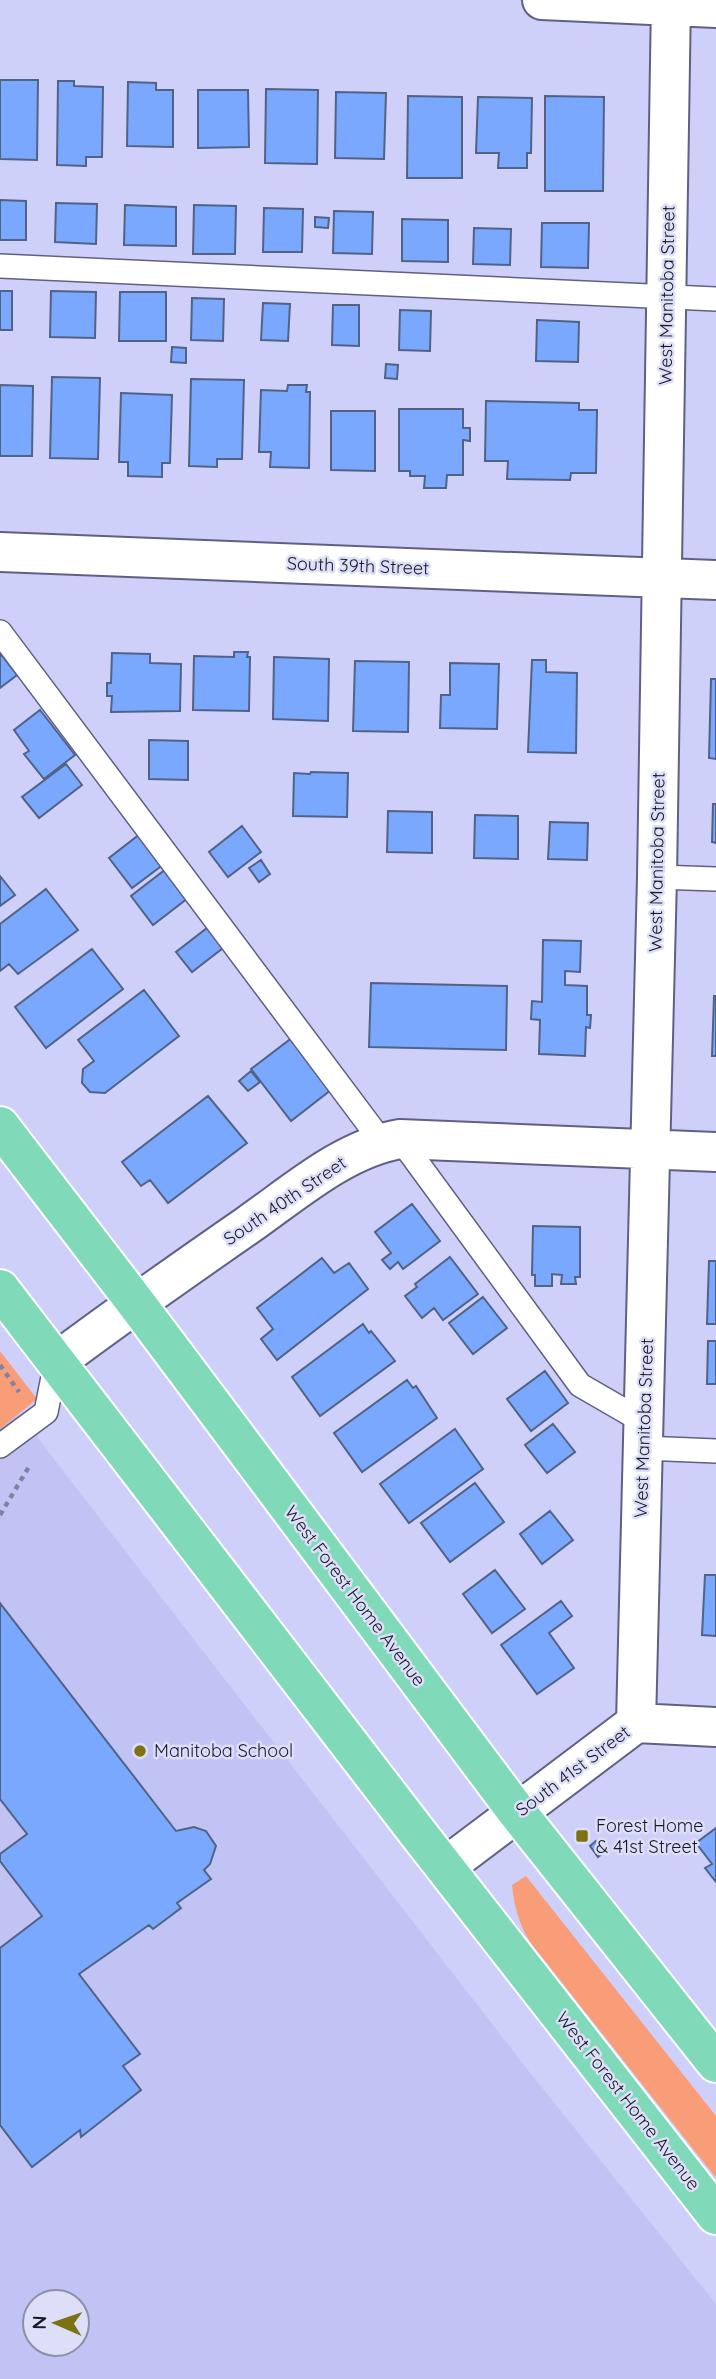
<svg xmlns="http://www.w3.org/2000/svg" width="716" height="2379" viewBox="0 0 716 2379" font-family="Quicksand,sans-serif">
	<style>
		.built { fill: #c0c3f4; fill-rule: evenodd }
		.green { fill: #f89d78 }
		.building { fill: #7ba8ff; stroke: #516385; stroke-width: 2 }
		.lines { fill: none; stroke-linecap: round; stroke-linejoin: round }
		.service-casing { stroke: #5f6084; stroke-width: 26 }
		.minor-casing { stroke: #5f6084; stroke-width: 42 }
		.primary-casing { stroke: #fff; stroke-width: 42 }
		.path { stroke: #8182a1; stroke-width: 4.5; stroke-dasharray: 5 5; stroke-linecap: butt }
		.service { stroke: #fff; stroke-width: 23 }
		.minor { stroke: #fff; stroke-width: 38 }
		.primary { stroke: #80dab9; stroke-width: 38 }
		.poi-dot { fill: #7c7213; stroke: #dddff9; stroke-width: 2.5 }
		.labels { text-anchor: middle; stroke-width: 5; stroke-linejoin: round; paint-order: stroke }
		.street-label { font-size: 18px; fill: #181827; stroke: #dddff9 }
		.poi-label { font-size: 18px; fill: #181827; stroke: #dddff9; text-anchor: start }
	</style>
	<rect width="100%" height="100%" fill="#ced0fa"/>
	<path class="built" d="M19,1414L531,2074L716,2304V2379H0V1429ZM35,2302H77V2344H35Z"/>
	<path class="green" d="M0,1351L37,1399L0,1429Z
		M526,1876L716,2116V2178L530,1942C519,1924 514,1906 512,1885Z"/>
	<path class="building" d="M0,80H38L37,160L0,159Z
		M58,81H74V86L103,87L102,157H86V166L57,165Z
		M128,82L156,83V90H173V147L127,146Z
		M266,89L318,90L317,164L265,163Z
		M198,90H248L249,147L198,148Z
		M336,92L386,93L384,159L335,158Z
		M408,96L462,97V178H407Z
		M545,96L604,97L603,191H545Z
		M478,97L532,98L531,153H527V168H498L499,153H476Z
		M0,200L26,201V240H0Z
		M56,203L97,204L96,244L55,242Z
		M125,205L176,207V246L124,245Z
		M194,205L236,206L235,254H193Z
		M264,208L303,209L302,252H263Z
		M334,211L373,212L372,254L333,253Z
		M315,217L329,218L328,228L315,227Z
		M402,219L448,220V262L402,261Z
		M542,223H589L588,268L541,267Z
		M474,228L511,229L510,265L473,264Z
		M0,291H12V330H0Z
		M51,291L96,292L95,338L50,337Z
		M120,292H166V341H119Z
		M192,298L224,299L223,341L191,340Z
		M263,303L290,304L288,341L261,340Z
		M333,305H359V346L332,345Z
		M400,310L431,311L430,351L399,350Z
		M537,320L579,322L578,362L536,361Z
		M172,347L186,348V363L171,362Z
		M386,364L398,365L397,379L385,378Z
		M52,377L100,378L98,459L50,458Z
		M191,379L244,380L242,459H217V467L189,466Z
		M0,385L33,386L32,456H0Z
		M288,385H307L306,392H310L309,468L270,467L271,452H259L261,390L287,391Z
		M121,393L172,395L170,463H162V477L128,476V462H119Z
		M486,401L579,403V410H597L596,473H571L570,480L507,479L508,461H485Z
		M399,409H463V428H470V441L463,440V475H447L446,488H424L425,476H410V471H399Z
		M331,411H375V471L331,470Z
		M234,652H248L247,657H250L249,711L193,710L194,656L234,657Z
		M0,653L17,675L0,688Z
		M112,653L150,654V663L181,664L180,711L111,712L112,696H107V683H111Z
		M274,657L329,659L328,721L273,719Z
		M532,660H546V672L577,673L576,753L528,752Z
		M355,661L409,662L408,732L353,731Z
		M450,663L499,664L497,729L440,728L441,695H450Z
		M711,679H716V759L709,758Z
		M40,710L75,755L44,779L24,754L29,751L14,730Z
		M149,740L188,741V780L149,779Z
		M66,764L82,785L39,818L22,797Z
		M311,772L348,773L347,817L293,816L294,773L310,774Z
		M713,804H716V843L712,842Z
		M388,811L432,812V853L387,852Z
		M475,815L518,816V859L474,858Z
		M550,822L588,823L587,860L548,859Z
		M242,826L261,852L228,877L209,852Z
		M140,834L164,864L132,888L109,858Z
		M261,860L270,874L259,882L249,868Z
		M166,869L188,898L153,925L131,896Z
		M0,876L15,895L0,906Z
		M46,889L78,930L18,974L9,964L0,971V924Z
		M207,928L223,948L192,972L176,952Z
		M543,940L581,941L580,972L565,971V985L587,986V1015H591L590,1028L586,1027L585,1056L539,1054L540,1020L531,1019L532,1001L542,1002Z
		M92,949L123,989L46,1048L15,1007Z
		M371,983L507,986L506,1050L369,1047Z
		M144,990L179,1036L105,1093L90,1092L82,1083L83,1069L94,1061L78,1040Z
		M714,996H716V1056H712Z
		M297,1034L336,1086L291,1121L251,1069Z
		M251,1071L260,1082L248,1091L239,1081Z
		M208,1096L247,1143L168,1203L150,1180L141,1186L122,1162Z
		M412,1204L440,1241L403,1269L398,1262L390,1269L382,1260L391,1253L375,1232Z
		M533,1226L580,1227V1277H575L576,1284H561L562,1275L552,1274V1286H535V1275H532Z
		M450,1257L478,1294L443,1320L434,1308L422,1318L405,1296L417,1287L415,1284Z
		M322,1258L334,1273L349,1263L368,1289L277,1360L261,1339L273,1329L257,1308Z
		M709,1261H716V1324H707Z
		M483,1297L507,1328L473,1354L449,1323Z
		M363,1324L369,1333L371,1331L395,1361L320,1416L292,1377Z
		M708,1341H716V1384H707Z
		M545,1371L568,1403L531,1431L507,1399Z
		M407,1380L413,1388L416,1386L437,1418L362,1472L334,1433Z
		M553,1424L575,1452L547,1473L525,1445Z
		M455,1429L483,1469L409,1523L380,1484Z
		M475,1483L504,1522L450,1562L421,1523Z
		M550,1511L573,1540L542,1564L520,1534Z
		M495,1570L525,1609L492,1633L463,1594Z
		M705,1575H716V1636L702,1635Z
		M561,1601L572,1616L549,1633L574,1668L537,1694L501,1645Z
		M0,1603L176,1831L194,1827L206,1831L216,1846L210,1864L204,1870L211,1879L177,1903L181,1908L153,1929L149,1925L79,1974L140,2054L123,2066L141,2090L81,2137L80,2130L32,2167L0,2125V1948L42,1916L0,1861V1854L27,1834L0,1799Z
		M716,1828V1882L705,1868L712,1864L696,1843Z
		M596,1841L604,1852L598,1857L590,1846Z"/>
	<g class="lines">
		<defs>
			<path id="service" d="M0,266L716,299
				M0,632L382,1142
				M657,877L716,879
				M400,1139L580,1385L644,1422
				M0,1446L46,1412L56,1362
				M643,1448L716,1451"/>
			<path id="minor" d="M542,0L716,8
				M0,552L716,580
				M56,1362C119,1315 183,1270 248,1225C294,1193 343,1149 400,1139L716,1152
				M636,1723L657,877L671,0
				M445,1867L636,1723L716,1727"/>
			<path id="primary" d="M0,1126L136,1303L517,1812L716,2063
				M0,1289L417,1832L716,2215"/>
		</defs>
		<use href="#service" class="service-casing"/>
		<use href="#minor" class="minor-casing"/>
		<use href="#primary" class="primary-casing"/>
		<path class="path" d="M0,1365L19,1392
			M0,1515L30,1465"/>
		<use href="#service" class="service"/>
		<use href="#minor" class="minor"/>
		<use href="#primary" class="primary"/>
	</g>
	<g class="poi-dot">
		<circle cx="140" cy="1751" r="7"/>
		<rect x="575" y="1829" width="14" height="14" rx="3.5"/>
	</g>
	<g class="labels">
		<g class="street-label">
			<text transform="translate(667 295) rotate(-89)" y="6">West Manitoba Street</text>
			<text transform="translate(358 566) rotate(2)" y="6">South 39th Street</text>
			<text transform="translate(657 862) rotate(-89)" y="6">West Manitoba Street</text>
			<text transform="translate(285 1201) rotate(-34)" y="6">South 40th Street</text>
			<text transform="translate(644 1428) rotate(-88)" y="6">West Manitoba Street</text>
			<text transform="translate(355 1596) rotate(53)" y="6">West Forest Home Avenue</text>
			<text transform="translate(573 1771) rotate(-37)" y="6">South 41st Street</text>
			<text transform="translate(628 2101) rotate(52)" y="6">West Forest Home Avenue</text>
		</g>
		<g class="poi-label">
			<text x="154" y="1757">Manitoba School</text>
			<text x="596" y="1832">Forest Home<tspan x="596" dy="21">&amp; 41st Street</tspan></text>
		</g>
	</g>
	<g transform="translate(56 2323) rotate(272)"><circle r="33" fill="#dddff9" stroke="#8e8fa5" stroke-width="2"/>
	<path d="M0-5L12 26L0 18L-12 26Z" fill="#7c7213"/>
	<text y="-10" font-size="19" font-weight="bold" text-anchor="middle" fill="#181827">N</text>
	</g>
</svg>
